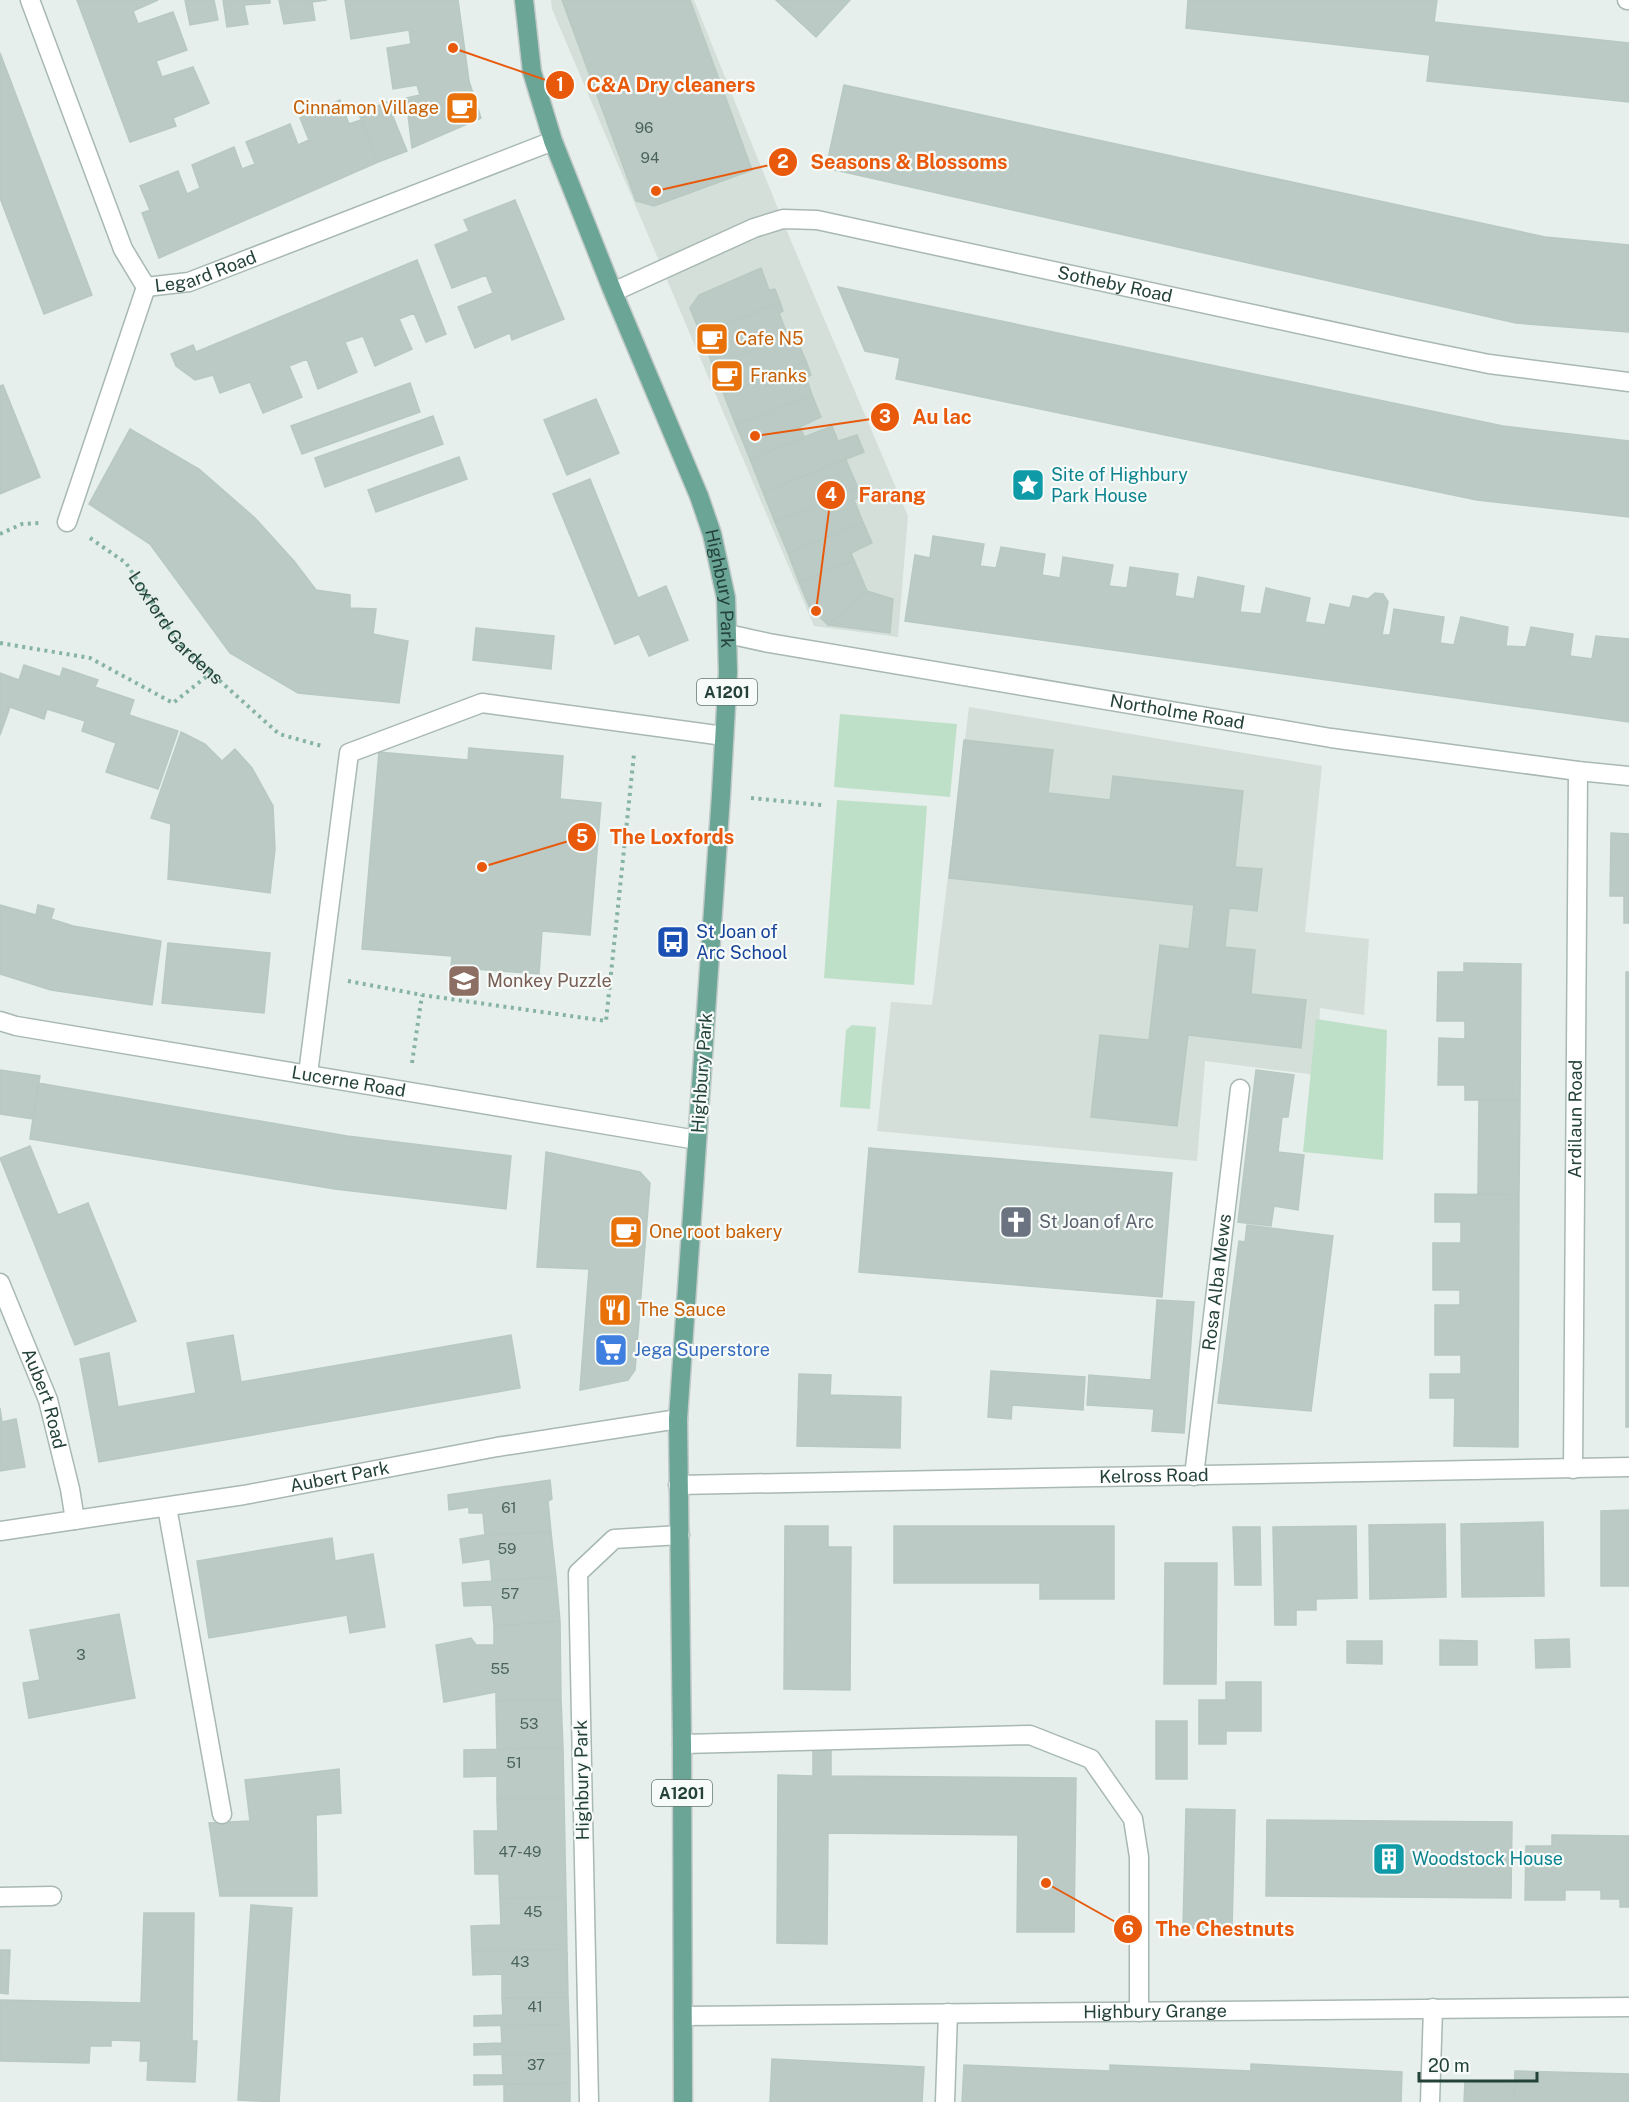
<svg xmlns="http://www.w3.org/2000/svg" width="1629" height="2102" viewBox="0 0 1629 2102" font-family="'Public Sans',sans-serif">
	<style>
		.built { fill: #d4dfda }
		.green { fill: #bfe0c8 }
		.building { fill: #bbcac4; stroke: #b8c9c2; stroke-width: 1.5 }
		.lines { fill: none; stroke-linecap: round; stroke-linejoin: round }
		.minor-casing { stroke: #a8b8b2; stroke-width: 21 }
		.major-casing { stroke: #c2cac8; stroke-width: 21 }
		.path { stroke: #86b3a5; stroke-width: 4; stroke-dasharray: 3 4.5; stroke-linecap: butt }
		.minor { stroke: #fff; stroke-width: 18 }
		.major { stroke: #6aa596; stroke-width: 18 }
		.labels { text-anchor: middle; stroke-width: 4.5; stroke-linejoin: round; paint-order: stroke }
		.number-label { font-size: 15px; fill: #4a645c }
		.shield { fill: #f7fbf9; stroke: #637a73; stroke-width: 1.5 }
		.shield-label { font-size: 16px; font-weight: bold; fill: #24423a }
		.food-label { font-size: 18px; fill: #c56008; stroke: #f7fbf9; text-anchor: start }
		.street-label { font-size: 18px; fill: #24423a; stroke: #f7fbf9 }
		.culture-label { font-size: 18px; fill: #0d838f; stroke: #f7fbf9; text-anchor: start }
		.transit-label { font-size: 18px; fill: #164399; stroke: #f7fbf9; text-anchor: start }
		.education-label { font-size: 18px; fill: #785e54; stroke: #f7fbf9; text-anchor: start }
		.worship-label { font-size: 18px; fill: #5b616d; stroke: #f7fbf9; text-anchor: start }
		.shop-label { font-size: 18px; fill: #366cbe; stroke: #f7fbf9; text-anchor: start }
		.leader { fill: none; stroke: #e8590c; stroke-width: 2 }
		.callout-dot { fill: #e8590c; stroke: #f7fbf9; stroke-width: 2 }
		.mark-label { font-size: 18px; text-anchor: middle; font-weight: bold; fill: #fff }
		.callout-label { font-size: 20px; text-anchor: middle; font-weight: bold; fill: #e8590c; stroke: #f7fbf9; stroke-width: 4.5; stroke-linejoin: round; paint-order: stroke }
	</style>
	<rect width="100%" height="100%" fill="#e6efeb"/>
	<path class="built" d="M551,0H694L791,241L908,516L898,637L814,626L552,9Z
		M969,707L1322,766L1305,932L1369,939L1364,1015L1320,1008L1317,1075L1205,1061L1197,1161L877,1131L891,1002L932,1005Z"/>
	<path class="green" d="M840,714L957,724L950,797L834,787Z
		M837,800L927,806L914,985L824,978Z
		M1316,1019L1387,1030L1383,1160L1303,1152Z
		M852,1025L876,1027L870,1109L840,1107L846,1030Z"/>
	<path class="building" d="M77,0H158L133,11L138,24L173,12L187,50L156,61L162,77L193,67L209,103L173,118L176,126L130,142Z
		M185,0H214L218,20L190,25Z
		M223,0H270V3L244,5L248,24L227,27Z
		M279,0H327L312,2L315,20L284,24Z
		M345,0H458L469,81L481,118L412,148L406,98L420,95L417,85L393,89L387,48L411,44L409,30L351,39Z
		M562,0H690L752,170L654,206L636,201Z
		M776,0H850L816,37Z
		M1188,0H1437L1434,22L1629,43V102L1427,81L1430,55L1186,28Z
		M0,53L92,295L44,314L0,198Z
		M844,85L1545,237L1629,245V332L1516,323L826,168Z
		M340,100L349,124L361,120L378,162L159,258L142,213L150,210L140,186L178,171L187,194L200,188L192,165L234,147L242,169L255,164L246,142L290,124L298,145L309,140L300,118Z
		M387,102L407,151L378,162L359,114Z
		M515,200L564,319L512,340L510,333L475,348L458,307L493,293L486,275L452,288L435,245L469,231L464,220Z
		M417,260L446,334L426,342L414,313L399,319L412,349L375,366L363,336L345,342L357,372L318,389L307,359L289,366L302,397L263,413L250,382L220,393L213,375L195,380L176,366L171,354L193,345L196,352Z
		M761,268L769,290L775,289L780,302L701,335L690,308L699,295Z
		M838,287L1503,426L1629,441V517L1477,500L896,379L900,358L865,351Z
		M780,302L783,311L779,313L788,336L713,366L701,335Z
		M794,333L806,361L724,395L713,366Z
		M806,361L811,375L806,377L812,395L736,425L724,395Z
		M410,383L420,412L302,454L291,426Z
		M3,385L40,477L0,494V386Z
		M812,395L821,417L800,427L804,436L750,459L736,425Z
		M596,399L619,453L567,475L544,420Z
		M433,416L443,444L325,487L315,458Z
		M832,426L838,441L857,435L864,452L763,492L750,459Z
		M130,429L199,469L255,518L294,561L316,590L350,595V608L376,609L373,634L408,641L399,703L298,693L230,653L150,544L89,504Z
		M459,457L467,479L376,512L368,490Z
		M846,460L858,488L775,522L763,492Z
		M590,479L638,598L666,586L688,640L649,656L639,634L615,644L553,494Z
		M858,488L861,496L854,500L863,522L788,553L775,522Z
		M863,522L872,543L851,553L854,560L799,582L788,553Z
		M933,536L984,544L980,566L996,568L1001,547L1045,554L1042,575L1060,578L1063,557L1113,565L1109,586L1127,588L1130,567L1178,574L1175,596L1194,599L1198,577L1244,586L1240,612L1261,614L1266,588L1310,598L1305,622L1325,625L1330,604L1350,608L1353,596L1368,599L1375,593L1383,594L1388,602L1382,635H1390L1394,609L1444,617L1440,643L1454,645L1461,617L1508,627L1506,646L1526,647L1531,627L1573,634L1570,656L1592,659L1596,636L1629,639V722L905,621L915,555L930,558Z
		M854,560L867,591L828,625L809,606L799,582Z
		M867,591L893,599L890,633L828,625Z
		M476,628L554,636L551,669L473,660Z
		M24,665L60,677L63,668L98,680L95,687L134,700L129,715L178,731L158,789L106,772L116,743L82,731L85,721L47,709L44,719L10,707L0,735V673L19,680Z
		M181,732L205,744L222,761L235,749L252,768L273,806L275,849L270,893L168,879L171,824L151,818Z
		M964,740L1053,750L1048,793L1110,800L1113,776L1243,791L1235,867L1262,869L1257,911L1229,908L1225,947L1255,950L1251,994L1306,1000L1301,1048L1188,1035L1177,1126L1091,1117L1100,1035L1149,1040L1160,945L1189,949L1194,905L949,878Z
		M469,748L563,756L560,799L601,803L590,935L542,931L539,974L451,967L452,956L362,949L379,752L468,760Z
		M1611,833L1629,834V923H1624V896H1610Z
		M0,905L36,915L38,905L54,909L51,919L73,926L161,941L152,1005L51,990L0,974Z
		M168,943L270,953L264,1013L162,1003Z
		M1464,963L1521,964L1520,1100H1465V1085H1438L1439,1038L1465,1039V1021H1437L1438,972H1464Z
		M1626,972H1629V1427H1626Z
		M0,1070L40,1076L33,1119L0,1114Z
		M1256,1070L1294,1075L1288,1117H1282L1278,1152L1304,1155L1298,1210L1274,1206L1271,1226L1238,1222Z
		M38,1083L347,1136L511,1156L506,1209L335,1189L30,1139Z
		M1479,1099L1520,1100L1519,1195L1478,1194Z
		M30,1146L58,1215L88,1203L136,1321L75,1345L0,1158Z
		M869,1148L1172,1173L1162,1297L859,1272Z
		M546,1152L640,1172L650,1183L635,1370L628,1380L580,1390L589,1269L537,1267Z
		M1435,1194L1519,1195L1518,1447L1454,1446L1455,1398H1430V1374H1461V1355H1435V1305H1460V1290H1433V1243H1461V1222H1435Z
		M1247,1225L1333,1236L1311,1411L1218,1403L1239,1241L1245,1242Z
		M1157,1300L1194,1302L1184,1433L1152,1431L1154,1409L1087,1405L1089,1375L1151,1380Z
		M233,1335L241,1382L511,1335L520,1388L99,1462L80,1359L109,1353L118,1407L196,1393L187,1343Z
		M991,1371L1085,1377L1083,1410L1012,1405L1011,1419L988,1417Z
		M799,1374L831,1375L830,1395L901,1397L900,1448L797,1446Z
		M0,1408L2,1422L16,1419L25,1467L0,1471Z
		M550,1480L552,1499L548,1501L551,1532L485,1535L483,1513H469V1507L449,1510L448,1495Z
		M1629,1510V1586H1601V1511Z
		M1543,1522L1544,1596L1462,1597L1461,1524Z
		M1445,1524L1446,1597L1370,1599L1369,1525Z
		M785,1526H828V1547H851L850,1690L784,1689Z
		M894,1526H1114V1599H1040V1583H894Z
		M1356,1526L1357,1598L1316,1599V1610H1296V1625H1275L1273,1527Z
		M1233,1527H1260L1261,1585H1235Z
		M551,1532L556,1577L492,1581L490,1559L463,1563L460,1539L489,1534Z
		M332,1538L335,1561L373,1554L385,1627L350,1633L347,1615L209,1638L197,1561Z
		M1165,1563H1217L1216,1684H1164Z
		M556,1577L560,1621L494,1626L492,1605L464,1606L462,1583Z
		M119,1614L135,1698L29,1718L23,1683L40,1680L30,1630Z
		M560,1621L561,1699L496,1701V1692L444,1702L436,1645L471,1638L476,1645H494V1626Z
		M1569,1639L1570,1667L1536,1668L1535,1640Z
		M1440,1640L1477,1641V1665H1440Z
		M1347,1641H1382V1664L1347,1663Z
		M1226,1682H1261V1731H1226V1744H1199V1700H1226Z
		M561,1699L563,1748L497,1749L496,1701Z
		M1156,1721H1187V1779H1156Z
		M563,1748L564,1798L497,1799V1776L464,1777V1750Z
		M813,1749H831V1776L1076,1778L1074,1932H1017L1018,1835L828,1833L827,1944L777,1943L778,1775L813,1776Z
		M339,1769L341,1813L316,1815L317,1896H220L209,1823L250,1821L245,1780Z
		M564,1798L566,1897L500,1899L499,1874H475L474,1831H498L497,1799Z
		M1186,1809L1235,1810L1232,1929L1183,1928Z
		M1267,1820L1512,1822L1511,1898L1266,1896Z
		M1552,1835L1629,1836V1907H1620V1899H1601V1890H1565V1900H1525L1526,1846H1552Z
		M566,1897L567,1949L472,1951L471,1926L501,1925L500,1899Z
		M251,1905L292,1908L279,2102L238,2100Z
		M144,1913H194L192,2041H197L195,2082L147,2080L148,2061H140L141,2041L111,2040V2046H90L89,2063L0,2061V2000L141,2003Z
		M567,1949L568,1997L502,1998V1974L473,1975L472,1951Z
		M0,1950H10L8,1994L0,1993Z
		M568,1997L569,2024L474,2026V2016L503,2015L502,1998Z
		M569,2024L570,2053L474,2055V2044L502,2043L501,2026Z
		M570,2053V2083L474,2085V2075H503L502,2055Z
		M772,2059L924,2067L922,2102H770Z
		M1251,2064L1402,2072L1401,2102H962L964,2065L1110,2071V2065L1251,2071Z
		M1515,2071L1629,2074V2102H1514Z
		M1465,2082L1515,2083L1514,2102H1464Z
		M570,2083V2102H504V2084Z"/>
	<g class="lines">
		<defs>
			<g id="minor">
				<path id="s2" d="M30,0L123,249L146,287L189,282L553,141"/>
				<path d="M1627,0H1629"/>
				<path id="s3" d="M613,292L754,228L783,219L817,220L1405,347L1489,364L1629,382"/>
				<path d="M67,522L146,287"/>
				<path id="s4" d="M728,634L769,643L1331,738L1578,771L1629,776"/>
				<path id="s5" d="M0,1021L16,1026L697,1140"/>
				<path d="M308,1074L349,753L482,703L724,736"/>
				<path id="s6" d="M0,1283L48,1400L70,1489L75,1520"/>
				<path id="s7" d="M1573,1469L1578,771"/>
				<path id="s8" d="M1194,1476L1240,1089"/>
				<path id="s9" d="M678,1485L1629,1467"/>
				<path d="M167,1507L222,1814"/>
				<path id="s10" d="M0,1531L244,1495L497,1447L678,1419"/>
				<path d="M682,1744L1030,1735L1091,1759L1133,1819L1139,1857V2012"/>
				<path d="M0,1897L52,1896"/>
				<path id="s11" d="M683,2016L1629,2007"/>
				<path d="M589,2102L578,1573L614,1539L680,1535"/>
				<path d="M945,2102L948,2013"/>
				<path d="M1430,2102L1433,2008"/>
			</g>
			<g id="major">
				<path id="s12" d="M524,0L532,72L553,141L613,292L699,496L712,534L726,598L728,672L721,795L678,1419L682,1744L683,2102"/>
			</g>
		</defs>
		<use href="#minor" class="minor-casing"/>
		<use href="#major" class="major-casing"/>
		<g class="path">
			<path d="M0,534L22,524L39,523"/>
			<path id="s1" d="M90,538L126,563L179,644L279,734L322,746"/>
			<path d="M0,643L90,658L173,703L211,673"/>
			<path d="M751,798L822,805"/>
			<path d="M348,981L422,995L606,1021L634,754"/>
			<path d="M412,1063L422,995"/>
		</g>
		<use href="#minor" class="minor"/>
		<use href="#major" class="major"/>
	</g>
	<defs>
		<symbol id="cafe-square" viewBox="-11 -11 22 22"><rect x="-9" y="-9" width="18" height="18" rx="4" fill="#e8710a" stroke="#f7fbf9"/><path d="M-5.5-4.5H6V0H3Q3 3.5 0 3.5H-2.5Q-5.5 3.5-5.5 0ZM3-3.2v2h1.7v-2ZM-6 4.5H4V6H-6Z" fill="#fff"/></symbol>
		<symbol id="sight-square" viewBox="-11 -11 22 22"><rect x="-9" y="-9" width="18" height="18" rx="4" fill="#0f9aa8" stroke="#f7fbf9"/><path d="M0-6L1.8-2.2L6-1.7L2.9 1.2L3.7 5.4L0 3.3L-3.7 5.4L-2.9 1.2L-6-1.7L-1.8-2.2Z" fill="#fff"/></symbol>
		<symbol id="bus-square" viewBox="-11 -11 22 22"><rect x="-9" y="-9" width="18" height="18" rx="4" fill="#1a4fb4" stroke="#f7fbf9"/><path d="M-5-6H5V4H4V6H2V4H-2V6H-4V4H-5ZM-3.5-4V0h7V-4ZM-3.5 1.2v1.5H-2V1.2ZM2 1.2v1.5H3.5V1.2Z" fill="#fff"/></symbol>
		<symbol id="school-square" viewBox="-11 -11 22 22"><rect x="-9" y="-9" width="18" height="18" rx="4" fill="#8d6e63" stroke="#f7fbf9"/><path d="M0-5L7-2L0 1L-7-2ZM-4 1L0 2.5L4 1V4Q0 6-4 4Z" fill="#fff"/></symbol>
		<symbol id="church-square" viewBox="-11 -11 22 22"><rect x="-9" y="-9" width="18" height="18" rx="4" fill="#6b7280" stroke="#f7fbf9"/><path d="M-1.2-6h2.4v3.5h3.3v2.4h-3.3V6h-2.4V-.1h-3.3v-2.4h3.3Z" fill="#fff"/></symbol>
		<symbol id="restaurant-square" viewBox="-11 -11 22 22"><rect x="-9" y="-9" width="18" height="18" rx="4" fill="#e8710a" stroke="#f7fbf9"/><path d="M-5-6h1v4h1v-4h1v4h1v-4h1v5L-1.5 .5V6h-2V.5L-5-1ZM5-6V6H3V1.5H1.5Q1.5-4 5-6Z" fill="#fff"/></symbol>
		<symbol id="supermarket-square" viewBox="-11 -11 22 22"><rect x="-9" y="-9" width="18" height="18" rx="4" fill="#3f7fe0" stroke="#f7fbf9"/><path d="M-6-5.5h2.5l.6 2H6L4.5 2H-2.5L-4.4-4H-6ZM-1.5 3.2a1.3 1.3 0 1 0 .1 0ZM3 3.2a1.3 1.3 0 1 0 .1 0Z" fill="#fff"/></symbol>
		<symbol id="building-square" viewBox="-11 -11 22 22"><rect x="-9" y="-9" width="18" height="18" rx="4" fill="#0f9aa8" stroke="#f7fbf9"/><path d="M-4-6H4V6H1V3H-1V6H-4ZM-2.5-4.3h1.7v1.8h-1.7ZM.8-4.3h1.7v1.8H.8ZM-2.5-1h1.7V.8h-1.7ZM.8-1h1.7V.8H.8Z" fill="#fff"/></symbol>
	</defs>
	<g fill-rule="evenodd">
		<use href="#cafe-square" x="443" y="89" width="38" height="38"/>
		<use href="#cafe-square" x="693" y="320" width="38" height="38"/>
		<use href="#cafe-square" x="708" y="357" width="38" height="38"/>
		<use href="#sight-square" x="1009" y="466" width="38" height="38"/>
		<use href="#bus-square" x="654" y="923" width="38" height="38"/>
		<use href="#school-square" x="445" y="962" width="38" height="38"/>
		<use href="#church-square" x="997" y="1203" width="38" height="38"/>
		<use href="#cafe-square" x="607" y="1213" width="38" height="38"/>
		<use href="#restaurant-square" x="596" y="1291" width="38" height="38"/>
		<use href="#supermarket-square" x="592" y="1331" width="38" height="38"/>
		<use href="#building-square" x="1370" y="1840" width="38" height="38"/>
	</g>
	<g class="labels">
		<g class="number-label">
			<text x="644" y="133">96</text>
			<text x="650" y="163">94</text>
			<text x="509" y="1513">61</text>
			<text x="507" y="1554">59</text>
			<text x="510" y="1599">57</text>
			<text x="81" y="1660">3</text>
			<text x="500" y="1674">55</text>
			<text x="529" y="1729">53</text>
			<text x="514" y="1768">51</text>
			<text x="520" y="1857">47-49</text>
			<text x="533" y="1917">45</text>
			<text x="520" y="1967">43</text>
			<text x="535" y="2012">41</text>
			<text x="536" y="2070">37</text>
		</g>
		<g class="shield">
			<rect x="697" y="679" width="60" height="26" rx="4.5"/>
			<rect x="652" y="1780" width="60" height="26" rx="4.5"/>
		</g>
		<g class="shield-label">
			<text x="727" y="698">A1201</text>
			<text x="682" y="1799">A1201</text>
		</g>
		<g class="food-label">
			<text x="439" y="114" text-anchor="end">Cinnamon Village</text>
			<text x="735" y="345">Cafe N5</text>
			<text x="750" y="382">Franks</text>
			<text x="649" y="1238">One root bakery</text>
			<text x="638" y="1316">The Sauce</text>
		</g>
		<g class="street-label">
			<text dy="6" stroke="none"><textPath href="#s2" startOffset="372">Legard Road</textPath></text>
			<text dy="6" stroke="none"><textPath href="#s3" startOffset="524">Sotheby Road</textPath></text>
			<text dy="6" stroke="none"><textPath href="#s12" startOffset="624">Highbury Park</textPath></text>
			<text dy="6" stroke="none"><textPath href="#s1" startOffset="126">Loxford Gardens</textPath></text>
			<text dy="6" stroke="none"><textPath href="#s4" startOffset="456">Northolme Road</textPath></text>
			<text transform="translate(702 1073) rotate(-86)" y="6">Highbury Park</text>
			<text dy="6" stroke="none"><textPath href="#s5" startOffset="354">Lucerne Road</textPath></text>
			<text dy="6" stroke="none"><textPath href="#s7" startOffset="350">Ardilaun Road</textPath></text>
			<text dy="6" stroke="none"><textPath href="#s8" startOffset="195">Rosa Alba Mews</textPath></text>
			<text dy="6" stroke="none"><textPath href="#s6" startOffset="124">Aubert Road</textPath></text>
			<text dy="6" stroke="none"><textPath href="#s9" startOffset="476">Kelross Road</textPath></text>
			<text dy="6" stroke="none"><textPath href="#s10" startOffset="344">Aubert Park</textPath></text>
			<text transform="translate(582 1780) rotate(-91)" y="6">Highbury Park</text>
			<text dy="6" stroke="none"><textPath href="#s11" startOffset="472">Highbury Grange</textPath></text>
		</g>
		<g class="culture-label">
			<text x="1051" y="481">Site of Highbury<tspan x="1051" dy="21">Park House</tspan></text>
			<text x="1412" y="1865">Woodstock House</text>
		</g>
		<g class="transit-label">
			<text x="696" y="938">St Joan of<tspan x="696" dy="21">Arc School</tspan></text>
		</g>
		<g class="education-label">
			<text x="487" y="987">Monkey Puzzle</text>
		</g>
		<g class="worship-label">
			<text x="1039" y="1228">St Joan of Arc</text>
		</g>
		<g class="shop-label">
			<text x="634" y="1356">Jega Superstore</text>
		</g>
	</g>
	<path class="leader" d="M453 48L560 85M656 191L783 162M755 436L885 417M816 611L831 495M482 867L582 837M1046 1883L1128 1929"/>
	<g class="callout-dot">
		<circle cx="453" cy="48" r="6"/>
		<circle cx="656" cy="191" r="6"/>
		<circle cx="755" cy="436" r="6"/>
		<circle cx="816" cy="611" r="6"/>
		<circle cx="482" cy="867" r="6"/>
		<circle cx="1046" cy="1883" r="6"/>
		<circle cx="560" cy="85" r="15"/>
		<circle cx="783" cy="162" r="15"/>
		<circle cx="885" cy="417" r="15"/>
		<circle cx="831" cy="495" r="15"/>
		<circle cx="582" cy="837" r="15"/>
		<circle cx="1128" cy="1929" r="15"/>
	</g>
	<g class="mark-label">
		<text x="560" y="91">1</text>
		<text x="783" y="168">2</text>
		<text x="885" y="423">3</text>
		<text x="831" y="501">4</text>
		<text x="582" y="843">5</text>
		<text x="1128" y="1935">6</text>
	</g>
	<g class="callout-label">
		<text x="671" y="92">C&amp;A Dry cleaners</text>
		<text x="909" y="169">Seasons &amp; Blossoms</text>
		<text x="942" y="424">Au lac</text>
		<text x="892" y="502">Farang</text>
		<text x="672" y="844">The Loxfords</text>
		<text x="1225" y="1936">The Chestnuts</text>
	</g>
	<path d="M1419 2072v9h118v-9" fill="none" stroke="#24423a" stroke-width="3"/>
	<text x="1428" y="2072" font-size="18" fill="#24423a" stroke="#f7fbf9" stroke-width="4.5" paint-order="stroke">20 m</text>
</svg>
